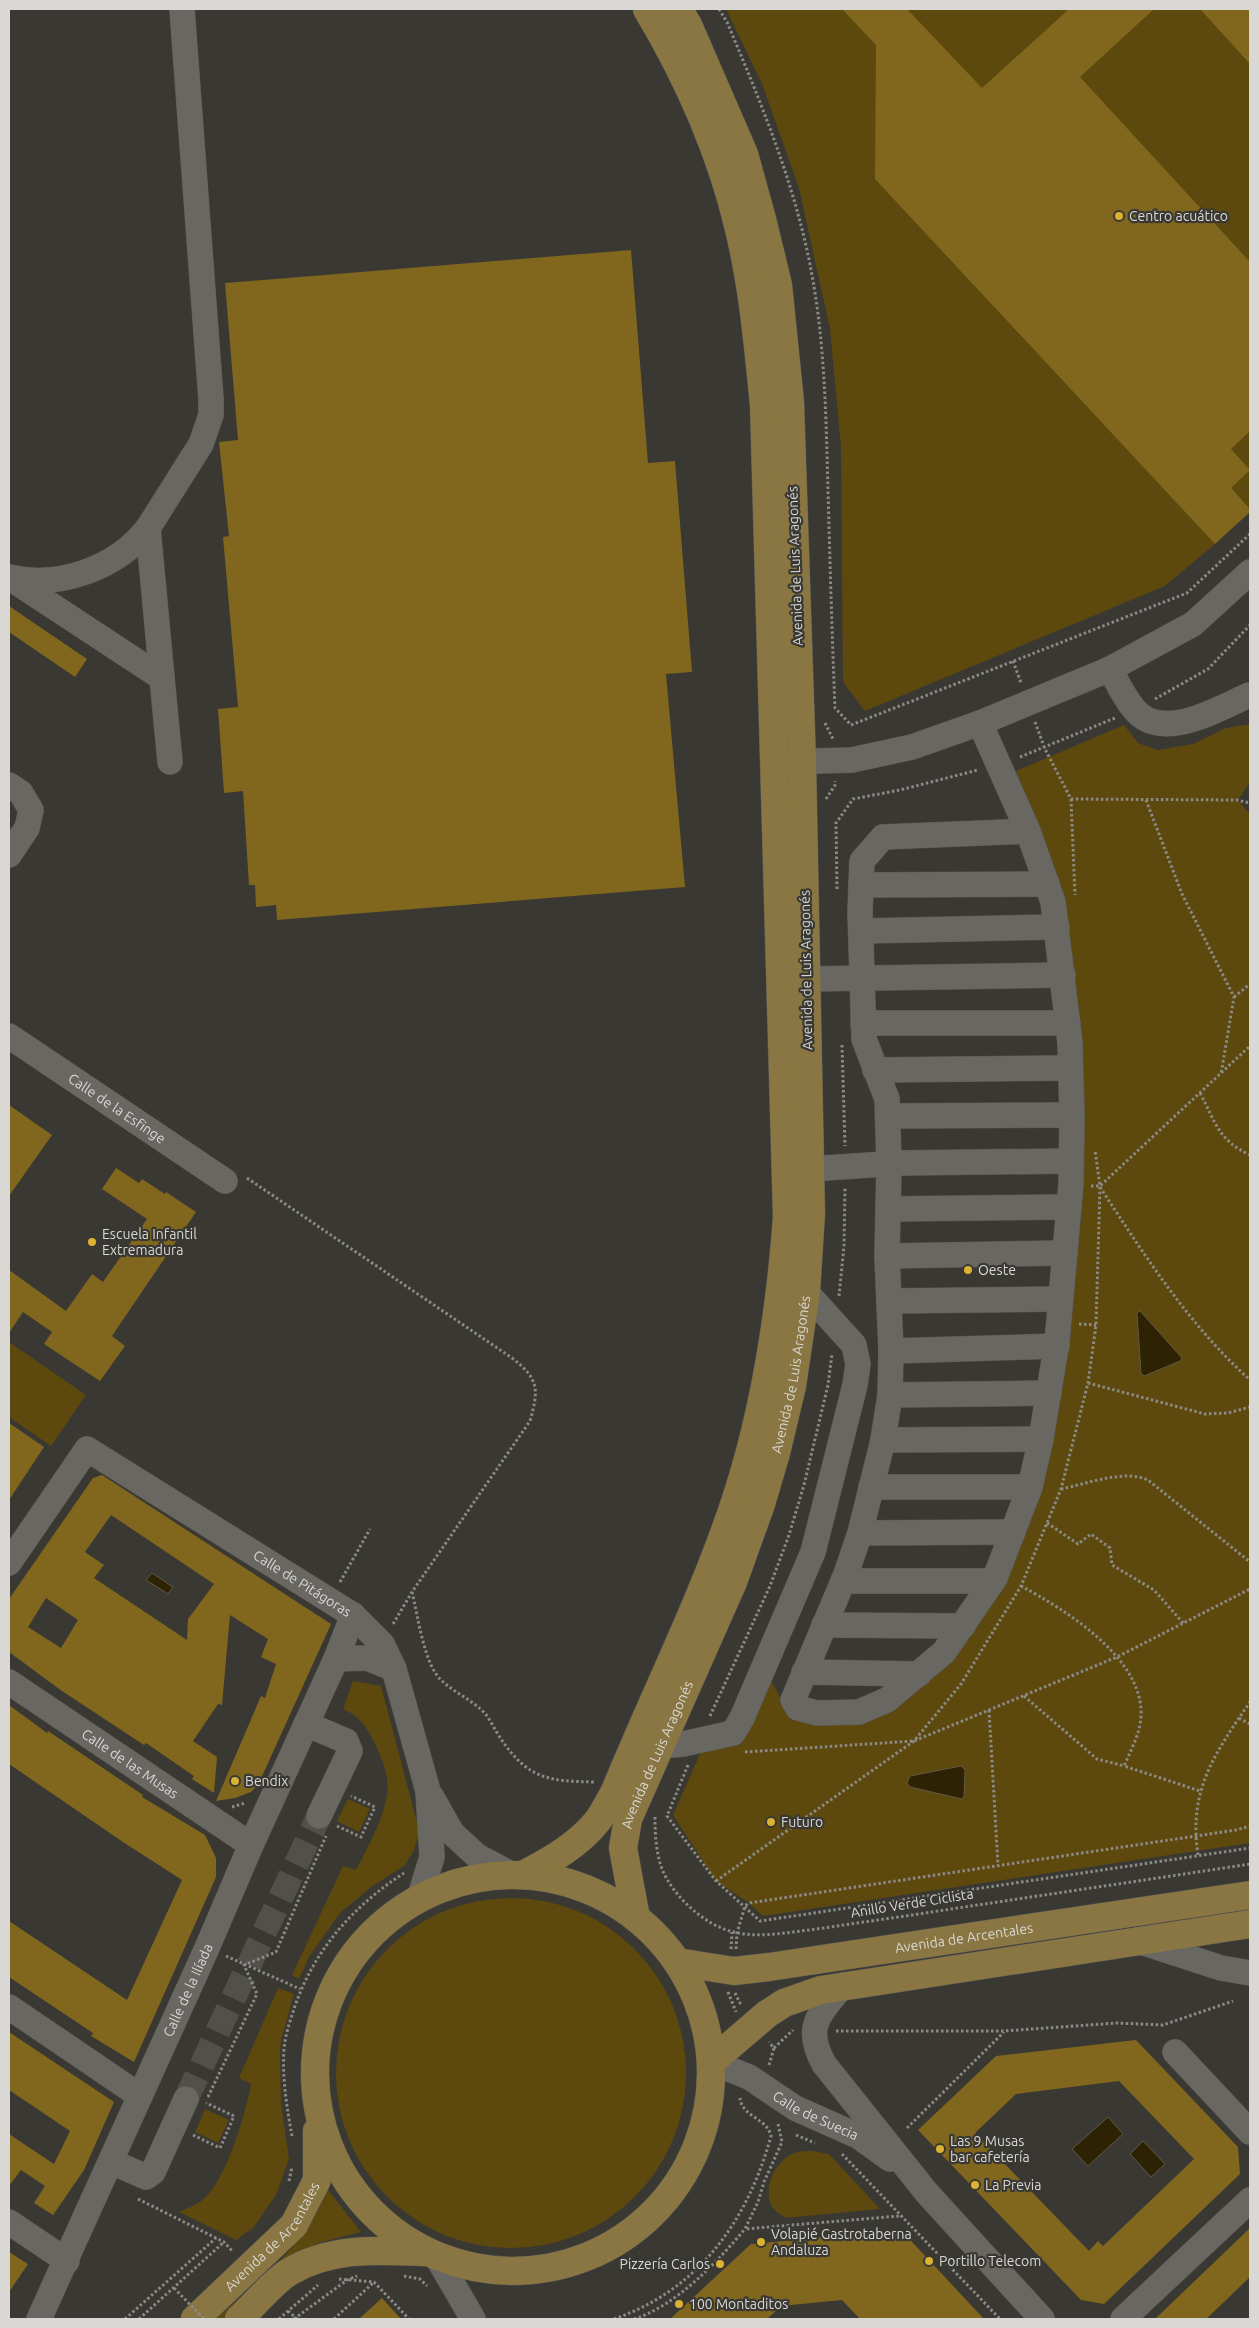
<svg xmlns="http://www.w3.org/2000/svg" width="1259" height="2328" viewBox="0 0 1259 2328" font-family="Ubuntu,sans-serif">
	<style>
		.green { fill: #5d490d }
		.water { fill: #2d2204; stroke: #615943 }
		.building { fill: #80671d; fill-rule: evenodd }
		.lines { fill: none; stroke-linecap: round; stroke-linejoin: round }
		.minor-tunnel { stroke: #51504b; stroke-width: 25; stroke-dasharray: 25 12; stroke-linecap: butt }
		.minor-casing { stroke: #585653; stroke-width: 26 }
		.major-casing { stroke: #585653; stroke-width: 29 }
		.path { stroke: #8b8a86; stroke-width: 3; stroke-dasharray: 2.5 2.5; stroke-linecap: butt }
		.minor { stroke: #696762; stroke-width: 25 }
		.major { stroke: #897642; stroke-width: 28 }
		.path-bridge { stroke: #8b8a86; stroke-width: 3; stroke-dasharray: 2.5 2.5; stroke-linecap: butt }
		.poi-dot { fill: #dcb233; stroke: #393833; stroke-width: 2 }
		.labels { text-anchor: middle; stroke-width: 4.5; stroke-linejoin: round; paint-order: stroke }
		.poi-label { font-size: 14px; fill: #d9d8d5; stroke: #393833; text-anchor: start }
		.street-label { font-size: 14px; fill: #d9d8d5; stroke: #393833 }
	</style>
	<rect width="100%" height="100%" fill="#393833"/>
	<path class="green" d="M726,9H842L845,12L849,9H1250V512L1215,539V544L1165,586L865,711L843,682L841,447L830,329L799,188L762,84Z
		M1250,724V782L1238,800L1250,814V1843L763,1916L749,1903L716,1881L673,1815L704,1745L739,1737L772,1682L792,1720L852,1724L1006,1582L1070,1343L1080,1194L1046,850L1016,771L1124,725L1138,743L1158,750L1193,744L1226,728Z
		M9,1342L86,1395L51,1446L9,1417Z
		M353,1681L381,1686L418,1826V1837L414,1850L405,1865L370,1888L340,1913L309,1957L299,1979L292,1975L343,1866L356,1870C368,1847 392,1805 387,1779C385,1765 379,1751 372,1738C365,1725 358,1715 343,1709Z
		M348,1799L370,1809L359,1832L337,1821Z
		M336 2073a175 175 0 1 1 350 0a175 175 0 1 1-350 0Z
		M278,1988L294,1994L281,2041L280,2055L281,2103L289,2159L276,2195L253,2228L236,2240L179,2212C185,2209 194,2206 200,2202C226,2183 245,2115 251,2084L239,2078Z
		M205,2109L229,2120L218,2143L195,2132Z
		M813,2151L829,2154L880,2209L786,2218C780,2214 772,2210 770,2202C764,2182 778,2158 797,2152C802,2151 808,2151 813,2151Z
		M328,2190L361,2232L318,2243L292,2256L224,2319H216C255,2283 310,2243 326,2191Z"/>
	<path class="water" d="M1140,1311L1182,1358L1180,1361L1144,1376L1141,1373L1137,1313Z
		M152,1573L173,1587L168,1594L146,1580Z
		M961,1766L965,1770L964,1796L962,1799L910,1787L907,1783L910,1776Z
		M1108,2117L1123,2134L1088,2166L1072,2149Z
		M1143,2141L1165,2164L1151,2177L1130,2154Z"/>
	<path class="building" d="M842,9H907L982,88L1069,9H1154L1080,77L1250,262V431L1231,449L1250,470L1231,488L1250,509V512L1215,544L875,179L876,45Z
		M1200,9H1250V64Z
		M631,250L648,463L675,461L692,672L666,674L685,887L277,920L276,905L256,907L255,885H249L243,791L224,793L218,709L238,707L223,537L229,536L219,442L238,440L225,283Z
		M9,606L87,659L75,677L9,632Z
		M9,1105L52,1135L9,1196Z
		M116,1168L139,1183L142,1179L165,1194L166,1192L196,1212L112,1336L125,1346L100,1381L44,1344L52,1332L23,1312L9,1333V1270L66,1311L92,1274L103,1282L147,1219L102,1189Z
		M9,1423L44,1447L9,1500Z
		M102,1475L331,1624L259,1783L251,1792L235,1798L216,1801L261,1696L265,1698L276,1664L261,1657L268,1639L230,1615L222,1705L218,1704L193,1741L217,1757L214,1793L192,1779L194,1776L146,1743L144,1745L62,1691L9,1652V1599L93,1478ZM111,1515L214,1584L188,1619L187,1640L94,1578L104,1565L85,1552ZM46,1598L78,1620L61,1648L28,1627Z
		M9,1705L47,1733L48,1731L143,1795L142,1797L205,1835L216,1858V1877L134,2062L91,2036L93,2033L9,1977V1921L127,2000L182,1880L123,1842L9,1764Z
		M9,2032L114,2102L84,2170L53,2215L34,2203L45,2186L21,2170L9,2186V2134L54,2164L70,2131L9,2090Z
		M1136,2040L1238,2147L1240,2174L1104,2304L1081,2300L918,2130L996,2056ZM1119,2081L1194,2159L1103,2246L1098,2241L1089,2251L975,2133L1016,2094Z
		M1250,2228V2277L1224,2302L1206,2319H1155Z
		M901,2230L984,2319H860L842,2300L781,2306L767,2319H670L751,2244Z
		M9,2252L28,2264L9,2292Z
		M382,2298L401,2319H359Z"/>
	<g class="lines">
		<path class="minor-tunnel" d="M186,2099L319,1816"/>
		<defs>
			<g id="minor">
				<path d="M148,528L162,678"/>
				<path d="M9,577C59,589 117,568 148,528L201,444L211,415V399L182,9"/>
				<path d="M13,580L162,678L170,762"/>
				<path d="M1110,669C1117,682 1124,697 1134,709C1161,743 1218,709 1249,695"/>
				<path d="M980,723L1028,831L883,837L862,861L860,912L864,1039L887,1099L889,1164L887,1256L891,1351L890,1395L883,1440L860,1533L846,1574L793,1700L798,1708L817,1713L859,1712L887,1700L944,1652L995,1578L1030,1487L1041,1439L1057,1342L1071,1184L1072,1115L1070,1043L1053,902L1028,831"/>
				<path d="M781,762L852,760L912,747L980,723L1110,669L1193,624L1250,572"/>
				<path d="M9,785L21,793L31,810L27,828L9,855"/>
				<path d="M861,885L1047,884"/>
				<path d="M861,931L1057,927"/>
				<path d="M806,979L1063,975"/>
				<path d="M863,1023H1068"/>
				<path id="s1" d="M9,1036L225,1181"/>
				<path d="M875,1070L1070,1068"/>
				<path d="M888,1116L1072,1115"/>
				<path d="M810,1169L899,1163L1071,1161"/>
				<path d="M888,1209L1069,1207"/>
				<path d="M887,1256L1065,1253"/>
				<path d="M889,1301L1061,1299"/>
				<path d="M891,1351L1057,1346"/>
				<path d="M890,1395L1049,1393"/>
				<path d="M883,1440L1041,1439"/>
				<path d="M871,1487H1030"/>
				<path d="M860,1533L1013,1532"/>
				<path id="s2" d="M9,1563L87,1449L353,1615L382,1644L394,1669L428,1791L432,1857L419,1899"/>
				<path d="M843,1581H993"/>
				<path d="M824,1625L963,1626"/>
				<path d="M336,1659L367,1658L394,1669"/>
				<path d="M804,1672L919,1674"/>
				<path id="s3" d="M9,1682L251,1845"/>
				<path d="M306,1724L346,1741L350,1751L319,1816"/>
				<path d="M661,1746L683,1744L733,1733L742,1718L813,1552L855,1385L858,1364L854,1345L806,1292"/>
				<path d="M431,1796L452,1833L477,1856L513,1875"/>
				<path d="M1138,1941L1221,1968L1250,1973"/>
				<path d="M843,1985C820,2014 803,2026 824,2064L927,2193L1042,2319"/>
				<path d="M9,2007L140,2096"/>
				<path d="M1175,2052L1250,2132"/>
				<path id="s4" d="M711,2062L749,2077L795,2108L858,2136L890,2159"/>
				<path d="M112,2162L146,2177L153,2172L186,2099"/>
				<path d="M9,2222L67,2261"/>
				<path d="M437,2257L473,2319"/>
				<path id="s5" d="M39,2319L207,1948L251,1845L336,1659L353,1615"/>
				<path d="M1123,2319L1250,2200"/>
			</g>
			<g id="major">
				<path d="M523,1875C550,1861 580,1844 599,1819C605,1810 610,1800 615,1791C655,1693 703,1599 736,1499C766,1407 780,1313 787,1217L764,405C758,346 753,287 739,229C721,152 687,76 647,9"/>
				<circle cx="513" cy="2073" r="198"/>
				<path id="s6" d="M636,1918L623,1848L628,1819L733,1582L761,1504L776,1453L792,1386L806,1292L811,1214L802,761L790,402L778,285L762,219L744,154L688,25L678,9"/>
				<path id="s7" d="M677,1962L734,1971L769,1967L1250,1895"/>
				<path d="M711,2062L767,2014L784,2003L821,1990L1250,1924"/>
				<path id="s8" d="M195,2319L294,2225L317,2180V2131"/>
				<path d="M239,2319C253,2306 274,2281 289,2272C331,2247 376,2250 423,2252"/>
			</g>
		</defs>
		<use href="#minor" class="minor-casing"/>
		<use href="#major" class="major-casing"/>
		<path class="path" d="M719,9L727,22C762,105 796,187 812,275C825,346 826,419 828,490C830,563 832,635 835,708L851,725L1187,593L1250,534
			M1013,661L1021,683
			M1155,699L1208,669L1250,625
			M1035,722L1045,749L1071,799L1237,800L1250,803
			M825,723L833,739
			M1020,757L1115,718
			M826,799L835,785V781
			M1071,799L1075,895
			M1146,800L1182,894L1234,997L1221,1074
			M837,889L836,823L853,799L900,790L978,770
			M1234,997L1250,984
			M842,1045L845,1146
			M1200,1093C1216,1123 1218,1140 1250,1155
			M247,1178L512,1358C539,1379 539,1389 530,1421L412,1592L393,1624
			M1091,1186H1100L1250,1046
			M1100,1187C1145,1256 1189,1325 1250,1380
			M839,1296L844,1246L845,1187
			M1079,1324L1096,1325
			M1088,1383L1205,1414L1228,1413L1250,1407
			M1061,1489C1086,1484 1125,1469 1148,1480L1250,1562
			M1047,1523L1078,1544L1091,1534L1110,1548L1112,1565L1154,1590L1184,1624
			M340,1582L370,1529
			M1021,1586C1064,1609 1144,1658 1141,1716C1140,1734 1131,1750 1124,1766L1200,1791
			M412,1592C418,1616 424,1665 442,1681C456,1694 475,1701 487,1716C492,1723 496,1732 501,1739C529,1780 549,1781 595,1782
			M1024,1696L1097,1759L1124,1766
			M989,1710L998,1865
			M710,1716L770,1586L789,1535L804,1485L828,1385L832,1354
			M1239,1718L1250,1724
			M745,1752L914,1741L1117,1657L1250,1589
			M688,1765L667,1816L716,1881L760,1921L1250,1848
			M232,1807L245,1803
			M655,1817C655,1835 656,1852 662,1869C673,1896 705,1926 734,1932C758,1938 784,1933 809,1930C839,1926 869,1921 899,1917C1016,1899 1133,1882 1250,1864
			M337,1826L361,1837L375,1807L351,1796
			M1198,1855C1188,1790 1215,1753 1250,1702
			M716,1881L914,1741L961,1684L1021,1586L1061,1489L1088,1383L1096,1325L1100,1186L1095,1150
			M731,1949L732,1932
			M736,1949L737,1933L745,1906L749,1903L1236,1830L1250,1826
			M226,1956L300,1989
			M728,1992L736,2012
			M735,1993L741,2005
			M836,2031H1004L1117,2023L1163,2025L1233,2001
			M774,2048L793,2030
			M769,2065L774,2048L769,2042
			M208,2097L257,1994L244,1965L276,1952L326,1836
			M778,2124L782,2142L764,2182L758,2202L745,2229L899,2216
			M907,2128L1004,2032
			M193,2135L220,2148L234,2116L206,2103
			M796,2135L815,2143
			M292,2136C287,2108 282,2079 284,2049C285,2037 289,2024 293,2012C312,1952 352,1907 404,1873
			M842,2154L1000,2319
			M289,2181L292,2167
			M138,2199L224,2242L233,2252
			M404,2276L420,2279L427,2286
			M339,2279L374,2282L409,2319
			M288,2311L297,2319
			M125,2319L216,2238
			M139,2319L224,2242
			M279,2319L318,2285
			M294,2319L347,2280L357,2276
			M334,2319L374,2282
			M614,2319C699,2290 748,2220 771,2136C767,2118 742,2117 740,2098
			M634,2319C676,2306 717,2262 745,2229"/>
		<use href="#minor" class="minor"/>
		<use href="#major" class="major"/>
		<path class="path-bridge" d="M174,2288L204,2319"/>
	</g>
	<g class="poi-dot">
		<circle cx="1119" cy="216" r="5"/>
		<circle cx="92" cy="1242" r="5"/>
		<circle cx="968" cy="1270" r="5"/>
		<circle cx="235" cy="1781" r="5"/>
		<circle cx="771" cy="1822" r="5"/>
		<circle cx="940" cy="2149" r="5"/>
		<circle cx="975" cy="2185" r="5"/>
		<circle cx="761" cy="2242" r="5"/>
		<circle cx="929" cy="2261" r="5"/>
		<circle cx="720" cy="2264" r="5"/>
		<circle cx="679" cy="2304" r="5"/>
	</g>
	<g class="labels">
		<g class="poi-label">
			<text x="1129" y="221">Centro acuático</text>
			<text x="102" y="1239">Escuela Infantil<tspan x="102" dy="16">Extremadura</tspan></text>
			<text x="978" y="1275">Oeste</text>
			<text x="245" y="1786">Bendix</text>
			<text x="781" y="1827">Futuro</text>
			<text x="950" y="2146">Las 9 Musas<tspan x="950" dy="16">bar cafetería</tspan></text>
			<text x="985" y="2190">La Previa</text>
			<text x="771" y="2239">Volapié Gastrotaberna<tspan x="771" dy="16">Andaluza</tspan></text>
			<text x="939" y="2266">Portillo Telecom</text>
			<text x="710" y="2269" text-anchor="end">Pizzería Carlos</text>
			<text x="689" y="2309">100 Montaditos</text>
		</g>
		<g class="street-label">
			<text transform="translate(795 566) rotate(-92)" y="5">Avenida de Luis Aragonés</text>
			<text transform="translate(806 970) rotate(-91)" y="5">Avenida de Luis Aragonés</text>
			<text dy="5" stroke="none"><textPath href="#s1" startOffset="130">Calle de la Esfinge</textPath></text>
			<text dy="5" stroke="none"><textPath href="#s6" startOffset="576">Avenida de Luis Aragonés</textPath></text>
			<text dy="5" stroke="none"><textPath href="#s2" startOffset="392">Calle de Pitágoras</textPath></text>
			<text dy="5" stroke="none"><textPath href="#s6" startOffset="171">Avenida de Luis Aragonés</textPath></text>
			<text dy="5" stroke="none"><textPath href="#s3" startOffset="146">Calle de las Musas</textPath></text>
			<text transform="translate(912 1903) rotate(-9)" y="5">Anillo Verde Ciclista</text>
			<text dy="5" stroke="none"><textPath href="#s7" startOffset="290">Avenida de Arcentales</textPath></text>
			<text dy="5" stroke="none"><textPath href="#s5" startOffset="361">Calle de la Ilíada</textPath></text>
			<text dy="5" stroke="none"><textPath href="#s4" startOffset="118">Calle de Suecia</textPath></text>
			<text dy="5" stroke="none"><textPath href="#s8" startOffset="114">Avenida de Arcentales</textPath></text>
		</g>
	</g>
	<rect width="1259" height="2328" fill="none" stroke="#d9d8d5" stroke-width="20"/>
</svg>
